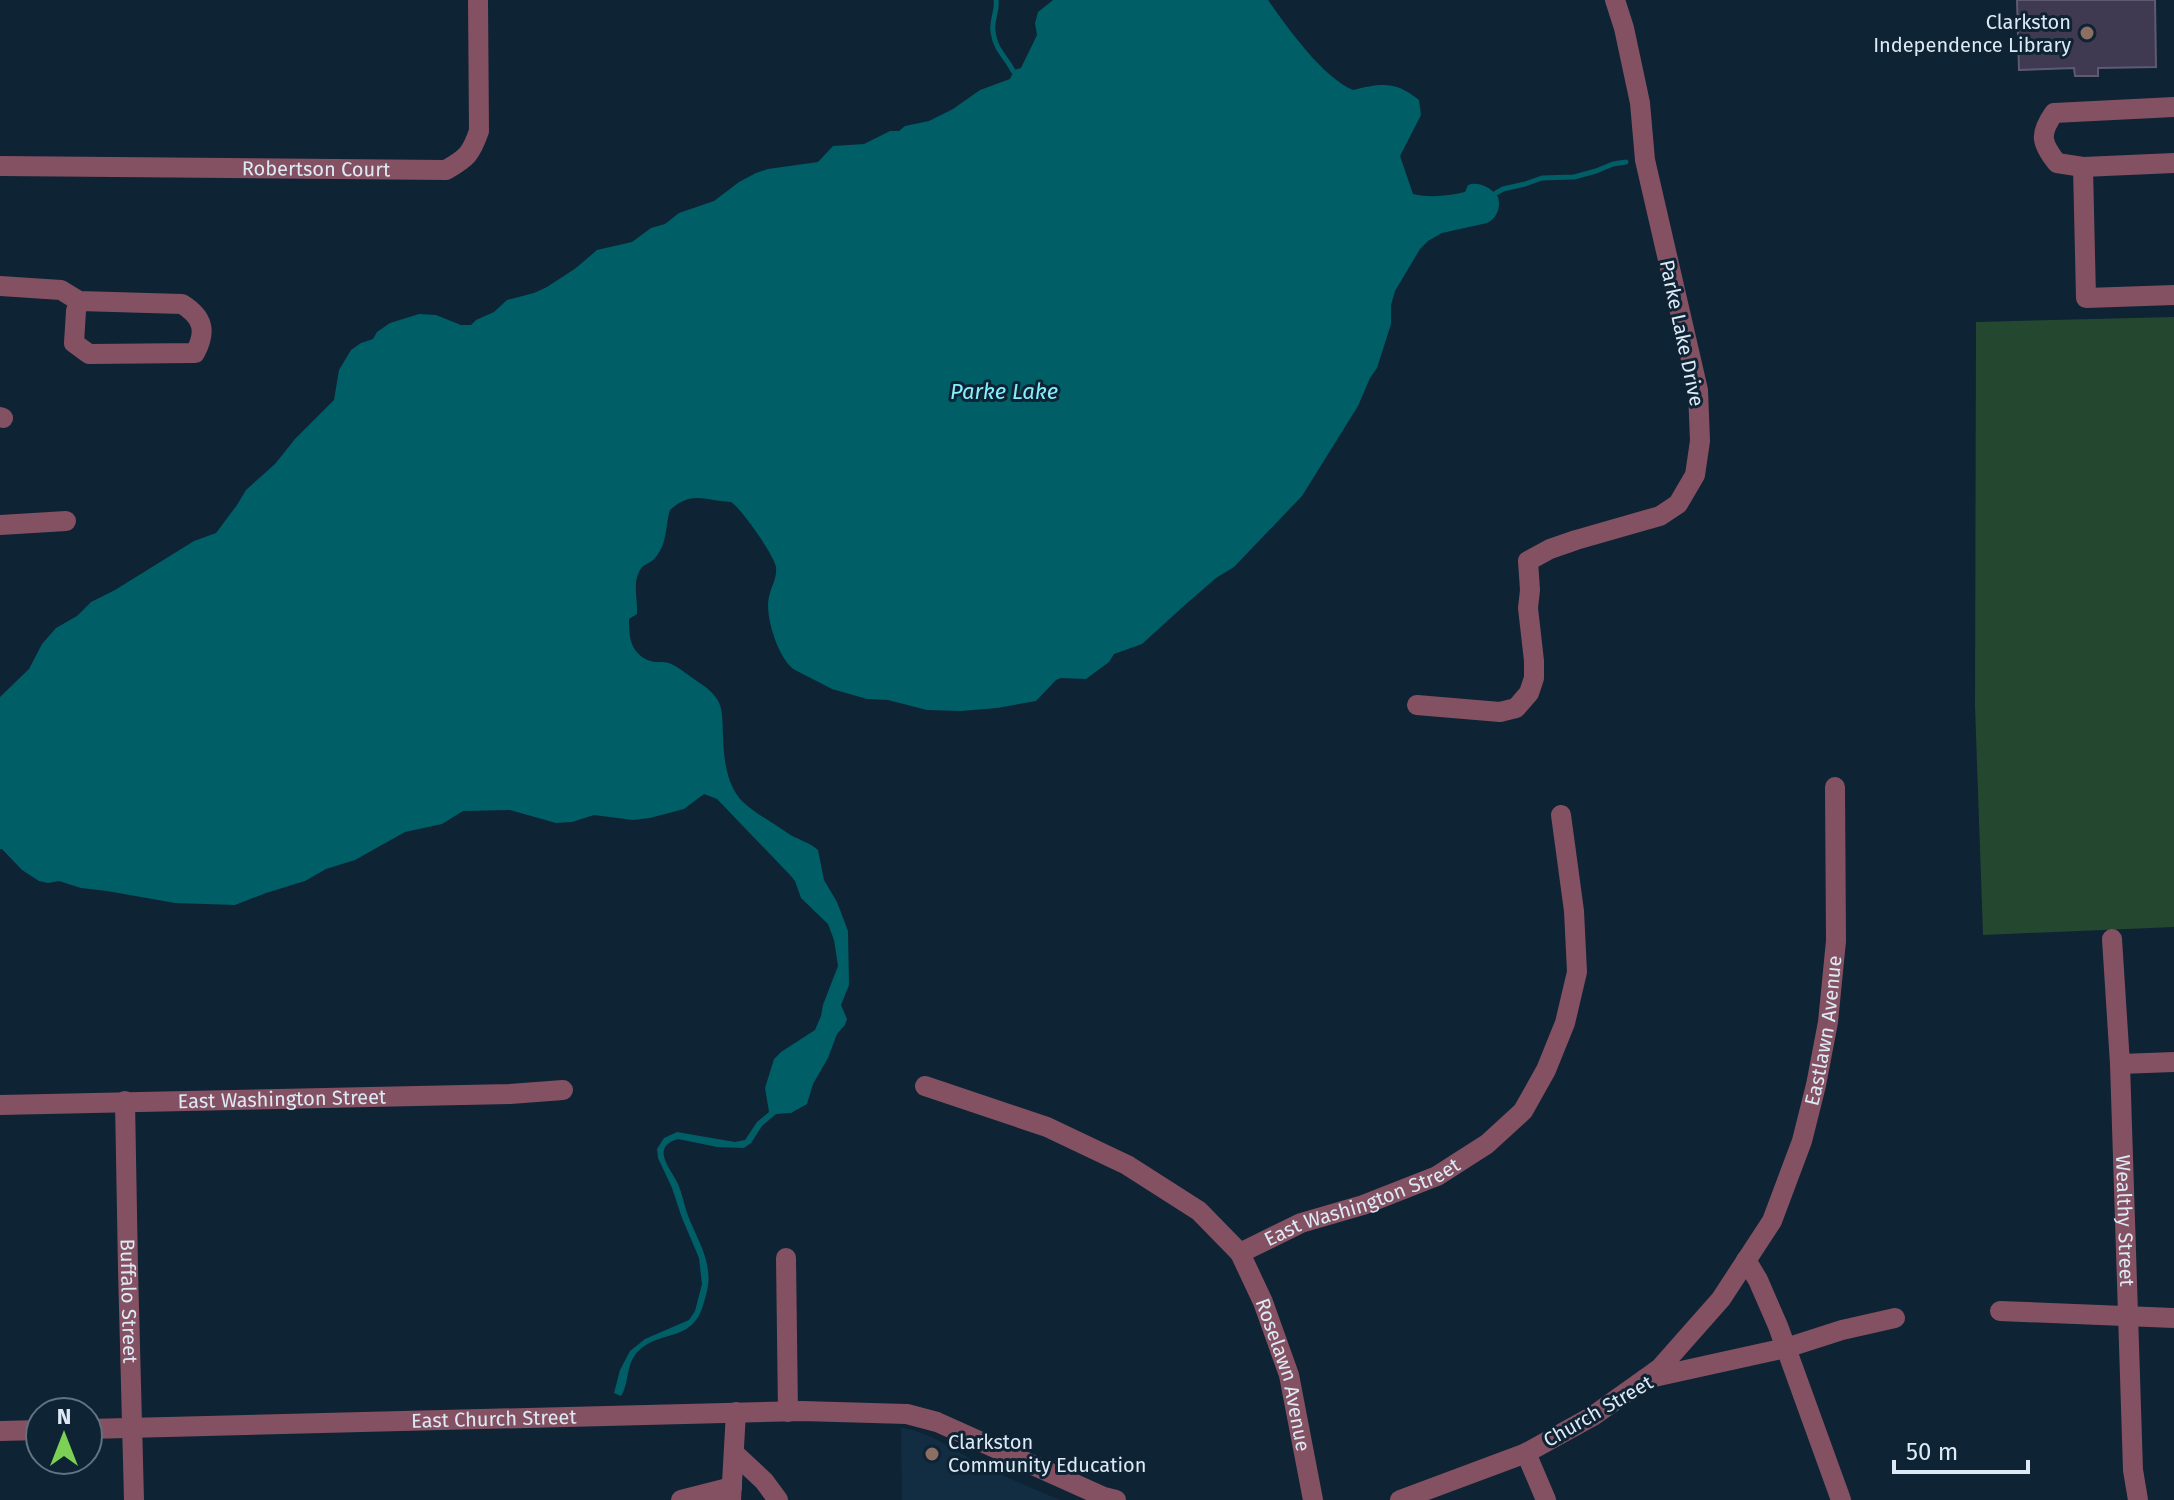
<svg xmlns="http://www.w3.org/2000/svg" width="2174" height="1500" viewBox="0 0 2174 1500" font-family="'Fira Sans',sans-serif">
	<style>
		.built { fill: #122d42 }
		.green { fill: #24472f }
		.water { fill: #005e67 }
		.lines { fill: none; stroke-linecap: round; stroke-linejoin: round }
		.stream { stroke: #005e67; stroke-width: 5 }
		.building { fill: #3f3a52; stroke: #5f5a74; stroke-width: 2 }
		.minor { stroke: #835162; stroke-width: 20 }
		.education-dot { fill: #8d6e63; stroke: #0e2334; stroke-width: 3 }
		.labels { text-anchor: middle; stroke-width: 6; stroke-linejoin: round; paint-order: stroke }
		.poi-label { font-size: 20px; fill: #ddeaf5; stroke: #0e2334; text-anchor: end }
		.street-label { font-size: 20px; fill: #ddeaf5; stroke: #0e2334 }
		.water-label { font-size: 22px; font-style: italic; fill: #86effc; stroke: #0e2334 }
	</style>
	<rect width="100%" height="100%" fill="#0e2334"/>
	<path class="built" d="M901,1428L913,1430L934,1438L990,1470L1060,1500H902Z"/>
	<path class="green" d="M2174,317V927L1983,935L1975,706L1976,322Z"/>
	<path class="water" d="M1053,0H1268C1287,27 1322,77 1353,90C1381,83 1396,81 1419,100L1421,115L1400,156L1413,194C1430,198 1448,196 1465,192L1468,185C1479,181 1491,188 1498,197C1501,208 1497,218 1487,223L1442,233L1428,241L1420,249L1395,291L1391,305V324L1377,368L1370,378L1358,406L1302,496L1234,567L1216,578L1186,604L1142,644L1114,654L1109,662L1086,679L1061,678L1056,680L1036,701L997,708L961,711L927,710L888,700L867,699L832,689L795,670C779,661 764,615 769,597C771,586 777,580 776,567C774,555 741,508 731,502C704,501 693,490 670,510C665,526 668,543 655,558C651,563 643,564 640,570C632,583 638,600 637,614L629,619C629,637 630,653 650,661C657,663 663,661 669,663C677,666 684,672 691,677C705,687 720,694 722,714C724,742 721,775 740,799C751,811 772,822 786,832C797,840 808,841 818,850L824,880L837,902L848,931L849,985L841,1005L847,1019L845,1025L837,1034L828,1058L813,1084L807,1104L791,1113L776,1114L762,1126L751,1143L744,1148L717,1147L678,1139C672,1141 666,1143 664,1150C661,1159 674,1175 678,1184C682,1193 684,1204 687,1213C694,1233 706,1250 708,1271C710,1282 707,1292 704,1302C693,1346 657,1327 635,1355C626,1367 629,1384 621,1396L614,1393L620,1370L630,1351L645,1339L689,1320L695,1311L702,1284L699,1258L682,1218L672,1188L658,1158L657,1149L664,1138L677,1132L735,1142L745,1140L757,1122L769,1112L765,1088L774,1059L781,1052L815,1030L821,1016L823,1005L838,966L834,940L828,924L801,898L795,881L790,875L717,799L704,794L684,809L650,818L633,820L594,815L572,822L556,823L510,810L463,811L442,824L405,832L355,860L326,869L305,881L266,893L235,905L175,903L107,891L81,888L59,881L48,883L39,881L22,870L2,849H0V697L29,669L42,644L56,628L77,616L91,602L115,590L194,541L216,533L237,505L246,490L275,464L295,439L334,400L339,370L351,350L361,343L373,339L377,332L390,323L419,314L436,315L461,325H471L476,320L494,312L507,300L534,293L547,287L576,268L597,250L632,242L651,228L665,224L679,213L714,201L739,182L756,173L768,169L818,162L833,146L864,144L890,131H899L905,126L929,121L953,109L980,90L1010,79L1014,70L1021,68L1037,35L1035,23L1038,12Z"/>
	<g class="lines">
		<path class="stream" d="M996,0C998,11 991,20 993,32C996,52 1006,56 1013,71
			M1496,193L1503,189L1525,184L1542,178L1574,177L1596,171L1613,164L1626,162"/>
	</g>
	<path class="building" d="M2017,0H2155L2156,67L2098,68V76H2075L2074,68L2019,70Z"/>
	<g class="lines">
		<g class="minor">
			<path d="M2174,107L2054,113C2039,134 2041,143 2057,163L2083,167L2086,298L2174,295"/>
			<path id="s1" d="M0,166L446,170C467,158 471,154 479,131L478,0"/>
			<path d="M2083,167L2174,163"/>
			<path d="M0,286L61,290L79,301L182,304C203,317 207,331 195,353L89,354L74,343L76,311L79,301"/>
			<path d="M0,417L3,418"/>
			<path d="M0,525L66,521"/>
			<path d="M1417,705L1500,712L1516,708L1529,693L1534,678V661L1528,608L1530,590L1528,561L1550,549L1576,540L1660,516L1678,504L1695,475L1700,441L1698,390L1645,160L1640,103L1624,28L1615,0"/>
			<path id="s2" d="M2112,939L2120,1064L2133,1470L2138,1500"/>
			<path d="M2120,1064L2174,1062"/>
			<path id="s3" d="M925,1086L1047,1127L1127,1165L1199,1211L1240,1253L1301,1223L1363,1205L1437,1176L1487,1144L1523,1111L1546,1070L1565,1023L1577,972L1574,911L1561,815"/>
			<path id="s4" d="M125,1101L128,1269L134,1500"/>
			<path id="s5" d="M0,1105L510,1094L563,1090"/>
			<path id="s6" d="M1240,1253L1263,1302L1289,1375L1313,1500"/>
			<path d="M786,1258L788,1412"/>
			<path d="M1746,1260L1758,1280L1778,1326L1841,1500"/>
			<path d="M2000,1311L2174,1318"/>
			<path id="s7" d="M1645,1379L1660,1368L1721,1299L1772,1221L1802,1141L1816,1085L1828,1022L1836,941L1835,787"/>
			<path id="s8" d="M88,1429L802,1411L907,1414L937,1422L1104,1497L1116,1500"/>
			<path d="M0,1431L40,1430"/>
			<path d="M734,1453L764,1481L778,1500"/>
			<path d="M1526,1453L1546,1500"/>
			<path d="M681,1500L732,1487"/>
			<path d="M731,1500L736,1412"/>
			<path d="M1400,1500L1526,1453L1593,1416L1645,1379L1786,1348L1842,1330L1895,1318"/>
		</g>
	</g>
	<g class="education-dot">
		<circle cx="2087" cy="33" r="8"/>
		<circle cx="932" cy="1454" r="8"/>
	</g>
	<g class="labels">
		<g class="poi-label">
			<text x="2071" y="29">Clarkston<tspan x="2071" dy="23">Independence Library</tspan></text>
			<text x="948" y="1449" text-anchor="start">Clarkston<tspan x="948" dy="23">Community Education</tspan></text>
		</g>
		<g class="street-label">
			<text dy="7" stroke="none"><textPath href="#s1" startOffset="316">Robertson Court</textPath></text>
			<text transform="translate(1682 333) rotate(78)" y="7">Parke Lake Drive</text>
			<text dy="7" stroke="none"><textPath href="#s7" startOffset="402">Eastlawn Avenue</textPath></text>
			<text dy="7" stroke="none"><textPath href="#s5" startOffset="282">East Washington Street</textPath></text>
			<text dy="7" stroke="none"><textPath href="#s3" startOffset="494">East Washington Street</textPath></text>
			<text dy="7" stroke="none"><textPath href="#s2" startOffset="282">Wealthy Street</textPath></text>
			<text dy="7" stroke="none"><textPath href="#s4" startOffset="200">Buffalo Street</textPath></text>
			<text dy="7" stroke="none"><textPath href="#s6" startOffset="130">Roselawn Avenue</textPath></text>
			<text transform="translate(1598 1411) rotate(-30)" y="7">Church Street</text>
			<text dy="7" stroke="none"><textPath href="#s8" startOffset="406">East Church Street</textPath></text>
		</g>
		<g class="water-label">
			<text x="1004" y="399">Parke Lake</text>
		</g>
	</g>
	<g transform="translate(64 1436)"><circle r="38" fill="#0e2334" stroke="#617381" stroke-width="2"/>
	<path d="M0-6L14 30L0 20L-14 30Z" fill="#7cd155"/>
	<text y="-12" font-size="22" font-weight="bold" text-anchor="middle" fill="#ddeaf5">N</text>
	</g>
	<path d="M1894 1460v12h134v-12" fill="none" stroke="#ddeaf5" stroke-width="4"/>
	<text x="1906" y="1460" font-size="24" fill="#ddeaf5" stroke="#0e2334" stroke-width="6" paint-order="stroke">50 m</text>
</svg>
